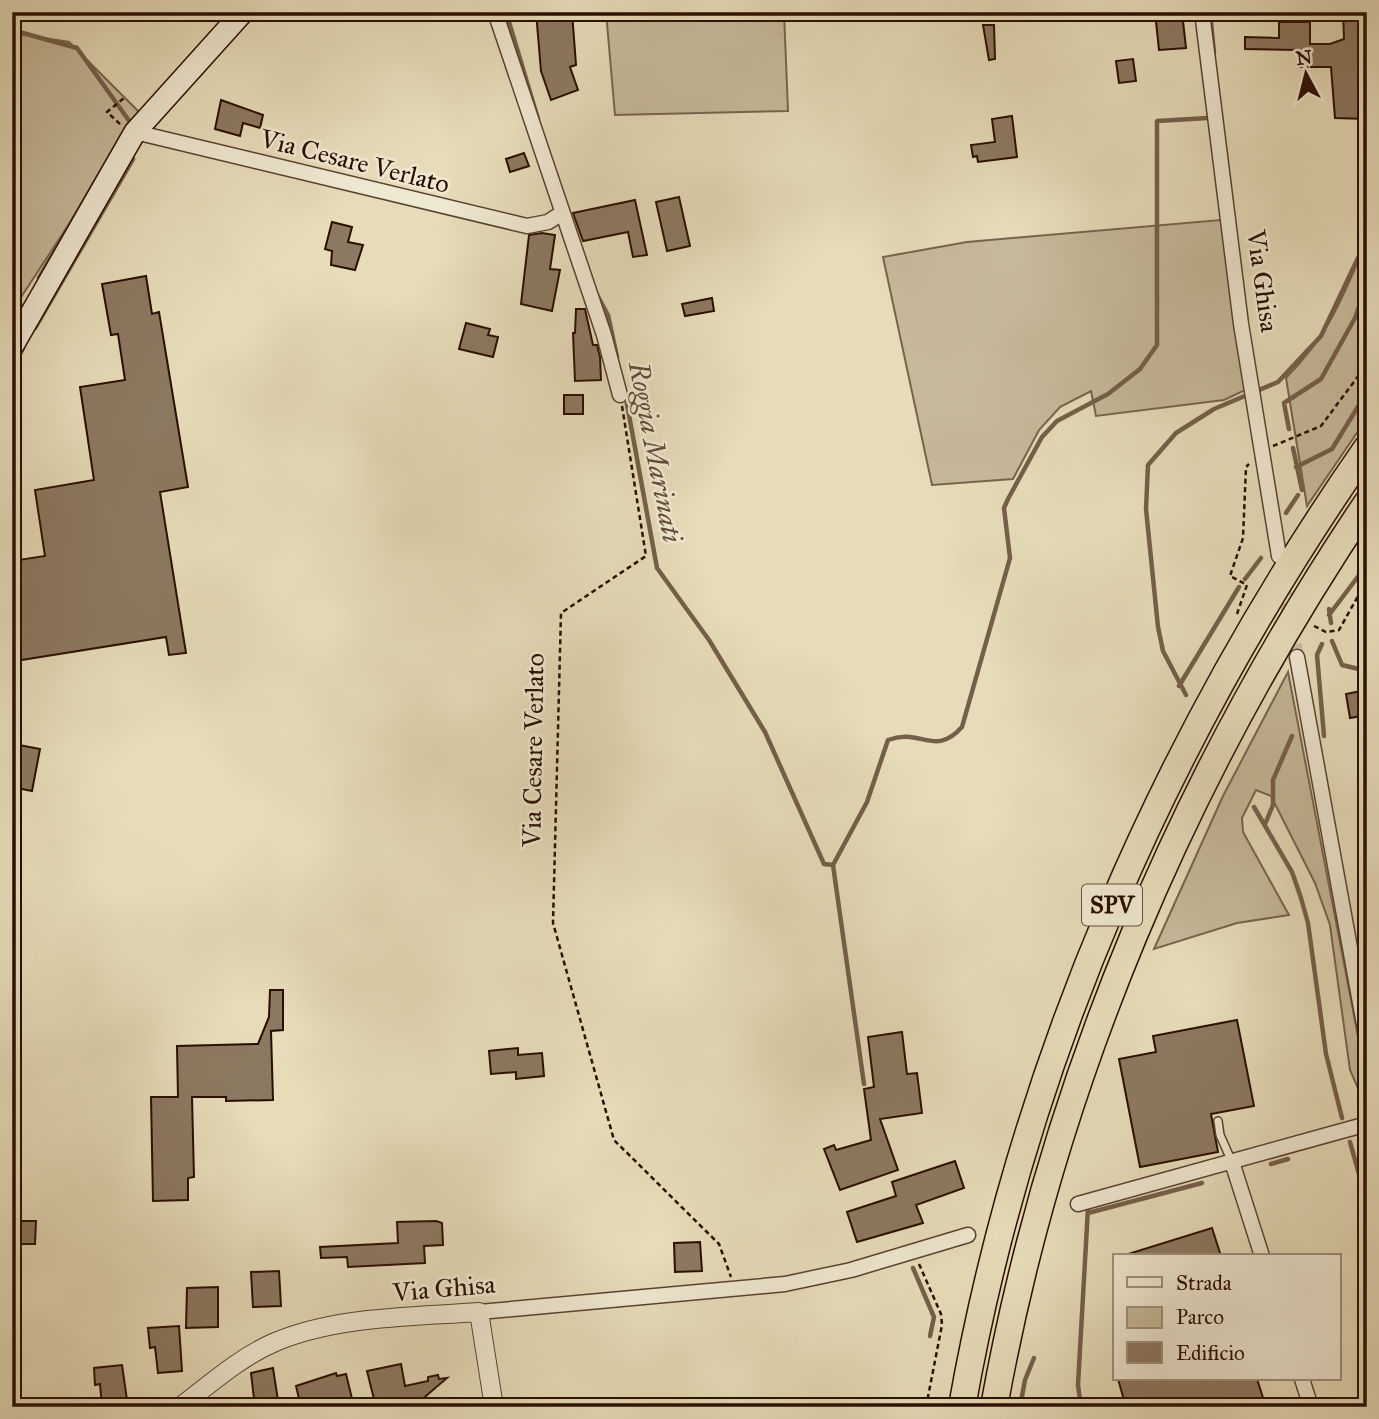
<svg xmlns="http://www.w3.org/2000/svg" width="1379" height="1419" viewBox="0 0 1379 1419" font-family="'IM FELL Great Primer',serif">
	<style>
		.green { fill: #c6b99a; stroke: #78634e; stroke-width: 2 }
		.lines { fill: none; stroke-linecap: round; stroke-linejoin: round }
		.stream { stroke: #745f4a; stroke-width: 4.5 }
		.building { fill: #8c7961; stroke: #2a0d01; stroke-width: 2 }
		.minor-tunnel { stroke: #cabd9d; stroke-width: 14; stroke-dasharray: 14 7; stroke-linecap: butt }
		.service-casing { stroke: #59412f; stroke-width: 10 }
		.minor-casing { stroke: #59412f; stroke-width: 17 }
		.tertiary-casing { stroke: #59412f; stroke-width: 20 }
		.secondary-casing { stroke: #2a0d01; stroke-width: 24 }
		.motorway-casing { stroke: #2a0d01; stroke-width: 29 }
		.path { stroke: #2a0d01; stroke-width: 2.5; stroke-dasharray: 5 3.5; stroke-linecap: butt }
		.service { stroke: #efe8d2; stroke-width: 7 }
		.minor { stroke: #efe8d2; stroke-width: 14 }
		.tertiary { stroke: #efe8d2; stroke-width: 18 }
		.secondary { stroke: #efe8d2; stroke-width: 21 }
		.motorway { stroke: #e6dcb9; stroke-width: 26 }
		.labels { text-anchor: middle; stroke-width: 5; stroke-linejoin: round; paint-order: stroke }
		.shield { fill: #efe8d2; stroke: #654f40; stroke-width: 2 }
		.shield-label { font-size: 24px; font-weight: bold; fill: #2a0d01 }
		.street-label { font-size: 26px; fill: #2a0d01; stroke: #efe8d2 }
		.water-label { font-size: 28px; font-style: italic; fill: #624b37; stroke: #efe8d2 }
	</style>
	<rect width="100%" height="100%" fill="#e6dcb9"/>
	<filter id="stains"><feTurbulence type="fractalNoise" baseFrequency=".00286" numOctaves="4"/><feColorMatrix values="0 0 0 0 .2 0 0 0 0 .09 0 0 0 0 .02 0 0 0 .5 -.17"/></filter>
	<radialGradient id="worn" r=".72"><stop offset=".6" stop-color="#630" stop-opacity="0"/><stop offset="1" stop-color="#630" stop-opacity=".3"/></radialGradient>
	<path class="green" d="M606,12H784L788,111L615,115Z
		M12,33L69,42L141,114L12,311Z
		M1232,219L1256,385L1224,400L1096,416L1091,391L1060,407L1039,430L1013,479L932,485L883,257L967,242Z
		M1367,240V418L1307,506L1286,378C1330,333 1343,297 1367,240Z
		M1288,672L1367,1083V1106L1361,1108V1095L1350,1070L1330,925L1315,883L1271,796L1256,790L1242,818L1243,832L1289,915L1237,923L1154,949L1223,796Z"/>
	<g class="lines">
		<path class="stream" d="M506,12L538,119
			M1210,12L1214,53
			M12,30L77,48L130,122L39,278
			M596,293L608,315L617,357
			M35,328L133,159
			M12,369L23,348
			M625,393L657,568L709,640L765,732L824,864L833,865
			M1289,429L1284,403L1321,379L1355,318L1367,285
			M1293,448L1302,490
			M1296,467L1332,449L1367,392
			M1286,513L1298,495
			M1245,579L1261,558
			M1329,609L1331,623
			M1329,615L1363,570L1367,572
			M1332,641L1342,665L1367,671
			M1322,644L1317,655L1324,736
			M1179,686L1239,587
			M1186,695L1163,651L1158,627L1146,509L1148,465L1176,433L1214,409L1278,382L1321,336L1367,239
			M1254,807L1292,872L1301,898L1308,923L1326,1054L1342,1118
			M1265,824L1273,805V780L1292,736
			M864,1084L833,865L867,802L888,740C921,727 934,758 962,727L1010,558L1004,508L1008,499L1042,437L1057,421L1108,394L1140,369L1157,345V121L1208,118
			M1350,1142L1367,1203
			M1271,1164L1288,1159
			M1088,1213L1202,1183
			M913,1268L934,1317L930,1336
			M1020,1407L1025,1380L1034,1358
			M1081,1407L1078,1385L1088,1208"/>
	</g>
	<path class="building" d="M536,12H572L576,65L570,67L578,90L551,100L541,71Z
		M1155,12H1182L1186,48L1159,50Z
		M1343,12H1367V55L1359,56L1367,119L1335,118L1331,67H1300V50L1245,49V37L1279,38V22H1310V44H1330L1344,39Z
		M983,25H994L995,59L989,60Z
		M1133,59L1136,81L1119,83L1116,61Z
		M221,100L263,115L260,128L243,123L240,136L215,129Z
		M1012,116L1017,157L978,162L977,156L973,157L971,145L995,142L992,119Z
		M524,153L529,166L510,172L506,159Z
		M679,197L690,246L667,251L656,202Z
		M635,200L647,255L633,257L628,232L583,241L573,213Z
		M332,222L352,227L348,242L363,245L355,270L331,265L332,251L325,249Z
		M542,233L555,235L550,269L560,270L552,311L521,304L529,235Z
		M146,276L152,314L159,312L188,487L160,492L186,653L169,655L166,637L15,661L12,561L45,556L35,490L94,480L80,387L125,380L118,334L111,335L102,284Z
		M712,298L714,311L685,316L682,304Z
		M576,309H585L593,345H597L600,357L601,380L575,381L573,333H575Z
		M466,323L490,329L488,335L498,337L493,357L459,349Z
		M564,395H583V414H564Z
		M1361,691L1363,697H1367V715L1350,718L1346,694Z
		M19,745L40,749L32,791L12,787Z
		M270,990H283V1030L271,1031L273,1100L226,1101V1097H192L194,1177L188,1178V1200L153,1201L151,1097H178L177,1046L258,1044L269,1017Z
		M1237,1020L1254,1106L1211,1114L1218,1152L1140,1167L1119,1059L1156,1052L1153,1036Z
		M902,1032L907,1074L917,1073L922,1113L880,1119L898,1170L840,1190L824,1149L834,1145L836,1150L871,1140L864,1089L874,1087L868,1037Z
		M518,1048V1055L542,1053L544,1076L516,1079V1072L491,1074L489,1051Z
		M955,1161L964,1188L916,1205L923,1223L857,1242L847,1212L896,1196L892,1182Z
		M12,1221H36L35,1244H12Z
		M436,1221L442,1223L443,1245L424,1246L425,1263L348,1267L347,1257L321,1258L320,1247L398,1243L397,1222Z
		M1212,1228L1221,1256H1129L1128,1254Z
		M700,1242L702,1271L675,1272L674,1243Z
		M279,1271L281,1306L253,1307L251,1272Z
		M218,1287V1327L186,1328L187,1288Z
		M179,1326L182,1371L158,1373L155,1347L150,1348L148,1328Z
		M401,1364L405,1386L428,1381V1377L438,1375L439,1379L447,1378L413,1407H376L367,1371Z
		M122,1365L128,1407H102L100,1384L95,1385L94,1368Z
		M273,1368L279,1407H255L251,1373Z
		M336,1373L337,1376L346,1374L354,1407H301L296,1386Z
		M1118,1379H1257L1266,1407H1126Z"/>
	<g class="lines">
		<path class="minor-tunnel" d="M1283,582L1297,657"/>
		<defs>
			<path id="service" d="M1218,1121L1220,1135L1232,1162"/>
			<path id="minor" d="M495,12L604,335L620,395
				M1202,12L1241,324L1279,556
				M135,132L527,226L548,222L562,213
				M1297,657L1367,1041
				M1232,1162L1262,1256
				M1078,1204L1367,1124
				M479,1312L785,1284L851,1270L968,1235
				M1302,1379L1311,1407"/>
			<path id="tertiary" d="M180,1407C209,1385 239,1358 273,1343C335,1316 412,1317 479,1312L494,1407"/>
			<path id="secondary" d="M12,347L135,132L243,12"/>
			<path id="motorway" d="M962,1407C1023,1061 1167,735 1367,448
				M994,1407C1052,1084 1184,775 1367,503"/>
		</defs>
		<use href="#service" class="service-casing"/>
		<use href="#minor" class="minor-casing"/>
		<use href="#tertiary" class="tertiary-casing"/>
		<use href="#secondary" class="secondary-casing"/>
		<use href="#motorway" class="motorway-casing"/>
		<path class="path" d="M120,124L107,112L124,98
			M622,406L646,556L561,613L553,923L614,1140L719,1244L731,1277
			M1273,446L1321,426L1359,375L1367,358
			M1237,614L1247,585L1230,576L1243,538L1246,467L1249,464
			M1314,626L1326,632L1339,630L1367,580
			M919,1264L941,1314L942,1325L926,1407"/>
		<use href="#service" class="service"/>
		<use href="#minor" class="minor"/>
		<use href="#tertiary" class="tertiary"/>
		<use href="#secondary" class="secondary"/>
		<use href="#motorway" class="motorway"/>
	</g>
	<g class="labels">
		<rect class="shield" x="1082" y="884.5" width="60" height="41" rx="5"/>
		<g class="shield-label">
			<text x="1112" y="913">SPV</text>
		</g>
		<g class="street-label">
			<text transform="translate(355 161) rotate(14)" y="9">Via Cesare Verlato</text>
			<text transform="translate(1263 281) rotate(82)" y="9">Via Ghisa</text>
			<text transform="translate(533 750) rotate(-89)" y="9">Via Cesare Verlato</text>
			<text transform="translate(444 1288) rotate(-5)" y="9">Via Ghisa</text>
		</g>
		<g class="water-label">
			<text transform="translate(656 452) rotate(79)" y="10">Roggia Marinati</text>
		</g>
	</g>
	<rect width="1379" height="1419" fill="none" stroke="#e6dcb9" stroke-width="42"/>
	<rect x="14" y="14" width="1351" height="1391" fill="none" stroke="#2a0d01" stroke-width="3.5"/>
	<rect x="21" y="21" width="1337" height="1377" fill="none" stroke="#2a0d01" stroke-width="2"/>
	<rect x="1113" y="1254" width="228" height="126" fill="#efe8d2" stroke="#a0907e" stroke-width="2"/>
	<rect x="1127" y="1277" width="35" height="10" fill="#efe8d2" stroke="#a0907e" stroke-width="2"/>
	<text x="1176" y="1290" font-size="21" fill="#2a0d01">Strada</text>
	<rect x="1127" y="1307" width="35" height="21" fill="#c6b99a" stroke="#a0907e" stroke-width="2"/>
	<text x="1176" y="1324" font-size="21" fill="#2a0d01">Parco</text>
	<rect x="1127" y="1342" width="35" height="21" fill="#8c7961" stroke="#a0907e" stroke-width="2"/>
	<text x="1176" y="1360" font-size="21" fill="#2a0d01">Edificio</text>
	<g transform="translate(1306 74) rotate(353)" stroke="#efe8d2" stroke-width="5" paint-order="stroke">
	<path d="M0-5L12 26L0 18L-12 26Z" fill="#2a0d01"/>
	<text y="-10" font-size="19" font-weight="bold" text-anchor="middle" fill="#2a0d01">N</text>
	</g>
	<rect width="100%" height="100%" filter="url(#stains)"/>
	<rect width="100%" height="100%" fill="url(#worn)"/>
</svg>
